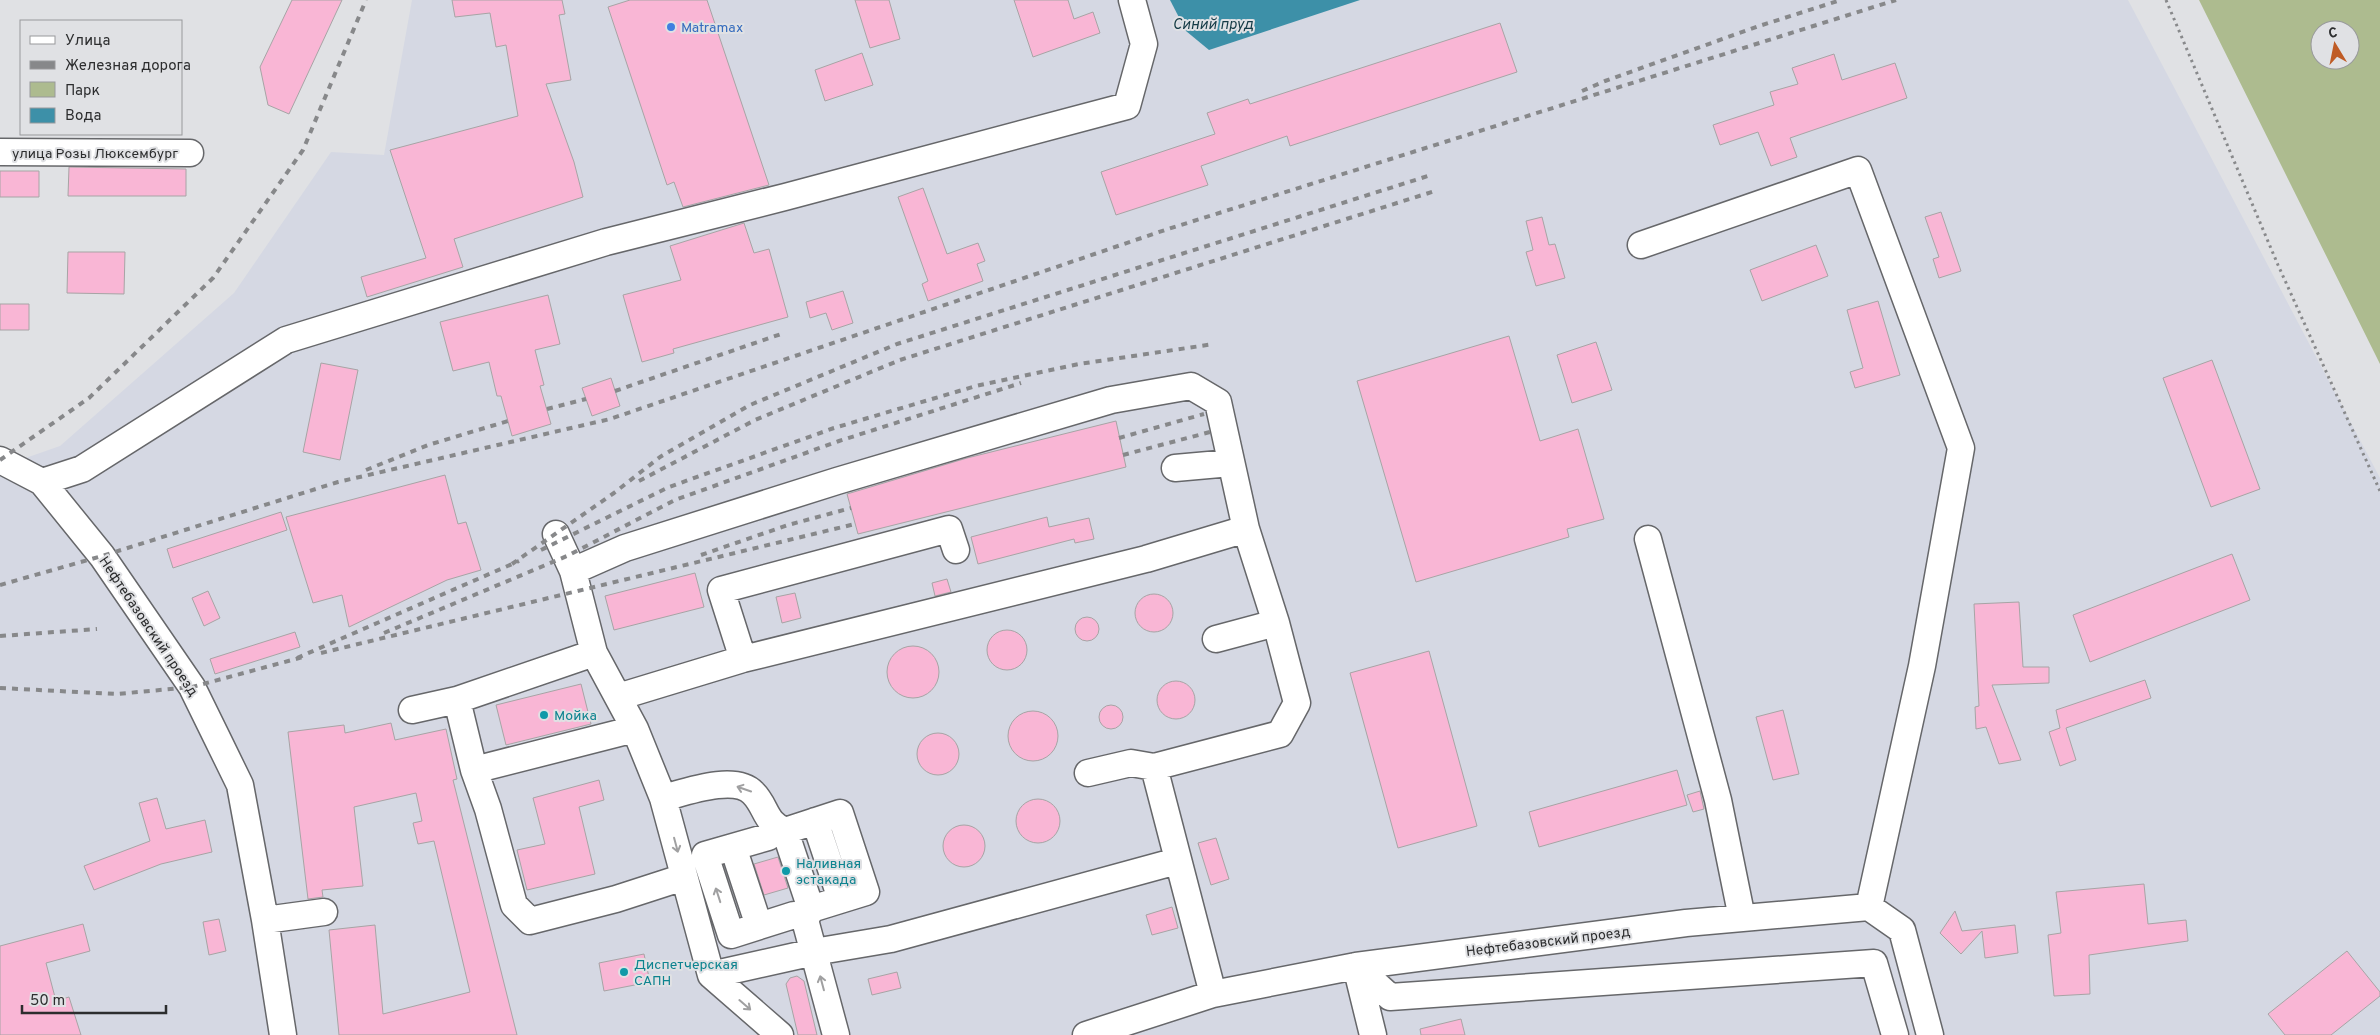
<svg xmlns="http://www.w3.org/2000/svg" width="2380" height="1035" viewBox="0 0 2380 1035" font-family="Overpass,sans-serif">
	<style>
		.built { fill: #d5d8e3 }
		.green { fill: #adbb8f; fill-rule: evenodd }
		.water { fill: #3d90a8 }
		.building { fill: #f9b6d5; stroke: #a7a4a5 }
		.lines { fill: none; stroke-linecap: round; stroke-linejoin: round }
		.minor-casing { stroke: #66676a; stroke-width: 29 }
		.path { stroke: #88898b; stroke-width: 3; stroke-dasharray: 2.5 4; stroke-linecap: butt }
		.minor { stroke: #fff; stroke-width: 26 }
		.rail { stroke: #87888a; stroke-width: 4; stroke-dasharray: 6 6; stroke-linecap: butt }
		.oneway { stroke: #a0a0a1 }
		.shop-dot { fill: #3f7fe0; stroke: #e0e1e4; stroke-width: 2 }
		.culture-dot { fill: #0f9aa8; stroke: #e0e1e4; stroke-width: 2 }
		.labels { text-anchor: middle; stroke-width: 4; stroke-linejoin: round; paint-order: stroke }
		.shop-label { font-size: 14px; fill: #366cbe; stroke: #e0e1e4; text-anchor: start }
		.street-label { font-size: 14px; fill: #2c2d2e; stroke: #e0e1e4 }
		.culture-label { font-size: 14px; fill: #0d838f; stroke: #e0e1e4; text-anchor: start }
		.water-label { font-size: 15px; font-style: italic; fill: #153b46; stroke: #e0e1e4 }
	</style>
	<rect width="100%" height="100%" fill="#e0e1e4"/>
	<path class="built" d="M412,0H2128L2380,478V1035H0V467L60,446L234,293L331,152L384,155Z"/>
	<path class="green" d="M2199,0H2380V364ZM2320,30H2350V60H2320Z"/>
	<path class="water" d="M1170,0H1360L1209,50L1186,31Z"/>
	<path class="building" d="M292,0H342L289,114L268,105L260,67Z
		M452,0H562L565,14L559,15L571,80L546,84L574,162L583,197L454,239L463,267L367,297L361,277L426,258L390,150L518,116L506,45L496,47L490,13L455,17Z
		M630,0H707L769,185L683,207L674,182L667,185L608,7Z
		M855,0H889L900,39L870,48Z
		M1014,0H1068L1074,19L1093,12L1100,33L1033,57Z
		M1500,23L1517,72L1290,146L1287,136L1201,166L1208,185L1116,215L1101,172L1215,134L1207,113L1248,99L1250,104Z
		M862,53L873,85L825,101L815,70Z
		M1834,54L1842,80L1895,63L1907,98L1790,138L1797,157L1771,166L1758,132L1720,145L1713,125L1774,105L1770,92L1798,84L1792,68Z
		M69,167L186,169V196H68Z
		M0,171H39V197H0Z
		M923,188L947,254L978,243L985,261L977,264L983,281L928,301L922,284L928,281L898,197Z
		M1941,212L1961,271L1939,278L1933,259L1939,257L1925,217Z
		M1542,217L1549,245L1555,244L1565,278L1536,286L1526,252L1533,250L1526,221Z
		M744,223L754,253L769,249L788,317L673,349L674,353L642,362L623,295L681,280L670,246Z
		M1816,245L1828,276L1762,301L1750,270Z
		M68,252H125L124,294L67,293Z
		M843,291L853,323L832,330L826,313L810,318L806,302Z
		M548,295L560,344L535,350L544,385L540,386L551,424L512,436L501,396H497L489,362L453,371L440,322Z
		M1878,301L1900,375L1855,388L1850,372L1863,368L1847,310Z
		M0,304H29V330H0Z
		M1509,336L1540,441L1578,429L1604,519L1567,529L1569,537L1416,582L1357,381Z
		M1596,342L1612,390L1572,403L1557,355Z
		M2212,360L2260,489L2211,507L2163,378Z
		M321,363L358,370L340,460L303,452Z
		M611,378L620,406L592,416L582,388Z
		M1116,421L1126,467L858,534L847,494L967,458Z
		M445,475L458,524L466,522L481,570L447,580L349,627L342,595L313,603L286,517Z
		M281,512L287,530L173,568L167,549Z
		M1047,517L1049,527L1089,518L1094,539L1075,543L1074,539L978,564L971,537Z
		M2232,554L2250,600L2090,662L2073,615Z
		M695,573L704,607L614,630L605,596Z
		M947,579L951,592L935,596L932,583Z
		M208,591L220,618L204,626L192,598Z
		M795,593L801,618L782,623L776,597Z
		M1135 613a19 19 0 1 1 38 0a19 19 0 1 1-38 0Z
		M2019,602L2023,667H2049V683L1992,685L2021,760L1999,764L1986,727L1976,729L1975,707L1979,706L1974,604Z
		M1075 629a12 12 0 1 1 24 0a12 12 0 1 1-24 0Z
		M987 650a20 20 0 1 1 40 0a20 20 0 1 1-40 0Z
		M295,632L300,647L215,674L210,659Z
		M887 672a26 26 0 1 1 52 0a26 26 0 1 1-52 0Z
		M1429,651L1477,826L1398,848L1350,673Z
		M2145,680L2151,698L2066,728L2076,760L2060,766L2049,732L2060,728L2056,710Z
		M1157 700a19 19 0 1 1 38 0a19 19 0 1 1-38 0Z
		M581,684L591,724L506,745L496,705Z
		M1099 717a12 12 0 1 1 24 0a12 12 0 1 1-24 0Z
		M1783,710L1799,774L1773,780L1756,717Z
		M1008 736a25 25 0 1 1 50 0a25 25 0 1 1-50 0Z
		M391,723L395,740L446,729L457,779L453,780L517,1035H339L329,930L375,925L383,1014L470,992L434,841L418,844L413,823L422,821L416,793L354,807L363,886L322,890L323,897L308,899L288,732L344,725L345,733Z
		M917 754a21 21 0 1 1 42 0a21 21 0 1 1-42 0Z
		M1677,770L1687,805L1539,847L1529,812Z
		M599,780L604,800L579,807L595,874L527,890L517,850L545,844L533,798Z
		M1700,791L1704,809L1693,812L1687,795Z
		M157,798L166,829L205,820L212,852L161,864L94,890L84,866L150,841L139,803Z
		M1016 821a22 22 0 1 1 44 0a22 22 0 1 1-44 0Z
		M943 846a21 21 0 1 1 42 0a21 21 0 1 1-42 0Z
		M1216,838L1229,879L1211,885L1198,843Z
		M778,857L788,888L764,895L754,864Z
		M2144,884L2148,924L2186,920L2188,941L2089,955L2090,994L2054,996L2048,935L2061,933L2056,892Z
		M1172,907L1178,928L1152,935L1146,915Z
		M1955,911L1962,931L2015,925L2018,953L1985,958L1982,931L1961,954L1940,933Z
		M219,919L226,951L209,955L203,922Z
		M83,924L90,951L46,963L56,1001L69,997L81,1035H0V946Z
		M2347,951L2380,992V996L2331,1035H2285L2268,1014Z
		M644,954L650,982L604,991L599,963Z
		M897,972L901,988L872,995L868,979Z
		M797,976L804,981L817,1035H798L786,984L790,978Z
		M1461,1019L1465,1035H1421L1420,1029Z"/>
	<g class="lines">
		<defs>
			<path id="minor" d="M0,152L190,153
				M1641,245L1858,170L1961,448L1922,666L1869,907
				M0,460L42,482L102,556L192,687L218,740L240,785L265,920L283,1035
				M1175,468L1231,463
				M42,482L82,469L286,340L606,242L785,197L1127,106L1144,44L1132,0
				M556,534L573,571
				M1648,539L1718,800L1742,918
				M1216,639L1276,623
				M594,653L573,571L625,548L837,481L1111,400L1191,386L1218,402L1246,529L1276,623L1297,703L1280,734L1154,767L1213,994
				M743,659L1146,559L1246,529
				M618,697L743,659L721,590L949,529L956,550
				M457,700L474,770L488,809L514,905L530,921L616,899L684,877
				M412,710L457,700L594,653L635,729L663,798L711,975L780,1035
				M474,770L635,729
				M1088,773L1131,763L1154,767
				M663,798C686,792 735,774 753,793C767,807 764,822 785,831L840,813L866,892L811,909L805,920L836,1035
				M815,821L841,899
				M773,826L768,837L705,855L731,935L794,915L805,920
				M785,831L811,909
				M733,847L759,926
				M265,920L324,912
				M1356,966L1390,997L1874,963L1895,1035
				M1356,966L1373,1035
				M711,975L814,952L891,939L1177,861
				M1086,1035L1213,994L1356,966L1686,923L1869,907L1902,930L1930,1035"/>
		</defs>
		<use href="#minor" class="minor-casing"/>
		<path class="path" d="M2166,0L2278,265L2380,491"/>
		<use href="#minor" class="minor"/>
		<path class="rail" d="M1582,91L1605,81L1759,26L1841,0
			M615,391L784,333
			M547,409L586,399
			M1119,438L1204,414
			M1123,455L1210,432
			M0,460L89,398L213,278L303,150L366,0
			M366,470L428,445L508,421
			M639,481L755,420L900,360L1435,191
			M541,550L669,487L834,428L976,386L1079,364L1214,344
			M701,555L788,525L851,508
			M512,564L614,493L660,457L750,405L897,344L1431,175
			M0,585L102,556L338,482L610,419L1165,230L1896,0
			M384,633L567,556L675,500L839,441L1021,383
			M0,636L97,629
			M321,653L855,524
			M297,658L519,561
			M0,688L117,694L192,687L303,657"/>
	</g>
	<defs><path id="oneway-shaft" d="M-6 0H5M1.5-3L5.5 0L1.5 3" fill="none" stroke-width="1.6" stroke-linecap="round" stroke-linejoin="round" transform="scale(1.25)"/></defs>
	<g class="oneway">
		<use href="#oneway-shaft" transform="translate(744 789) rotate(-161)"/>
		<use href="#oneway-shaft" transform="translate(676 845) rotate(75)"/>
		<use href="#oneway-shaft" transform="translate(718 895) rotate(-108)"/>
		<use href="#oneway-shaft" transform="translate(822 983) rotate(-105)"/>
		<use href="#oneway-shaft" transform="translate(745 1005) rotate(41)"/>
	</g>
	<circle class="shop-dot" cx="671" cy="27" r="5"/>
	<g class="culture-dot">
		<circle cx="544" cy="715" r="5"/>
		<circle cx="786" cy="871" r="5"/>
		<circle cx="624" cy="972" r="5"/>
	</g>
	<g class="labels">
		<g class="shop-label">
			<text x="681" y="32">Matramax</text>
		</g>
		<g class="street-label">
			<text x="95" y="158">улица Розы Люксембург</text>
			<text transform="translate(149 626) rotate(56)" y="5">Нефтебазовский проезд</text>
			<text transform="translate(1548 941) rotate(-7)" y="5">Нефтебазовский проезд</text>
		</g>
		<g class="culture-label">
			<text x="554" y="720">Мойка</text>
			<text x="796" y="868">Наливная<tspan x="796" dy="16">эстакада</tspan></text>
			<text x="634" y="969">Диспетчерская<tspan x="634" dy="16">САПН</tspan></text>
		</g>
		<g class="water-label">
			<text x="1213" y="29">Синий пруд</text>
		</g>
	</g>
	<rect x="20" y="20" width="162" height="115" fill="#e0e1e4" stroke="#98999b"/>
	<rect x="30" y="36" width="25" height="8" fill="#ffffff" stroke="#98999b"/>
	<text x="65" y="45" font-size="15" fill="#2c2d2e">Улица</text>
	<rect x="30" y="61" width="25" height="8" fill="#87888a" stroke="#98999b"/>
	<text x="65" y="70" font-size="15" fill="#2c2d2e">Железная дорога</text>
	<rect x="30" y="82" width="25" height="15" fill="#adbb8f" stroke="#98999b"/>
	<text x="65" y="95" font-size="15" fill="#2c2d2e">Парк</text>
	<rect x="30" y="108" width="25" height="15" fill="#3d90a8" stroke="#98999b"/>
	<text x="65" y="120" font-size="15" fill="#2c2d2e">Вода</text>
	<g transform="translate(2335 45) rotate(350)"><circle r="24" fill="#e0e1e4" stroke="#98999b"/>
	<path d="M0-4L9 19L0 12L-9 19Z" fill="#bf5b25"/>
	<text y="-8" font-size="14" font-weight="bold" text-anchor="middle" fill="#2c2d2e">С</text>
	</g>
	<path d="M22 1005v8h144v-8" fill="none" stroke="#2c2d2e" stroke-width="2.5"/>
	<text x="30" y="1005" font-size="15" fill="#2c2d2e" stroke="#e0e1e4" stroke-width="4" paint-order="stroke">50 m</text>
</svg>
